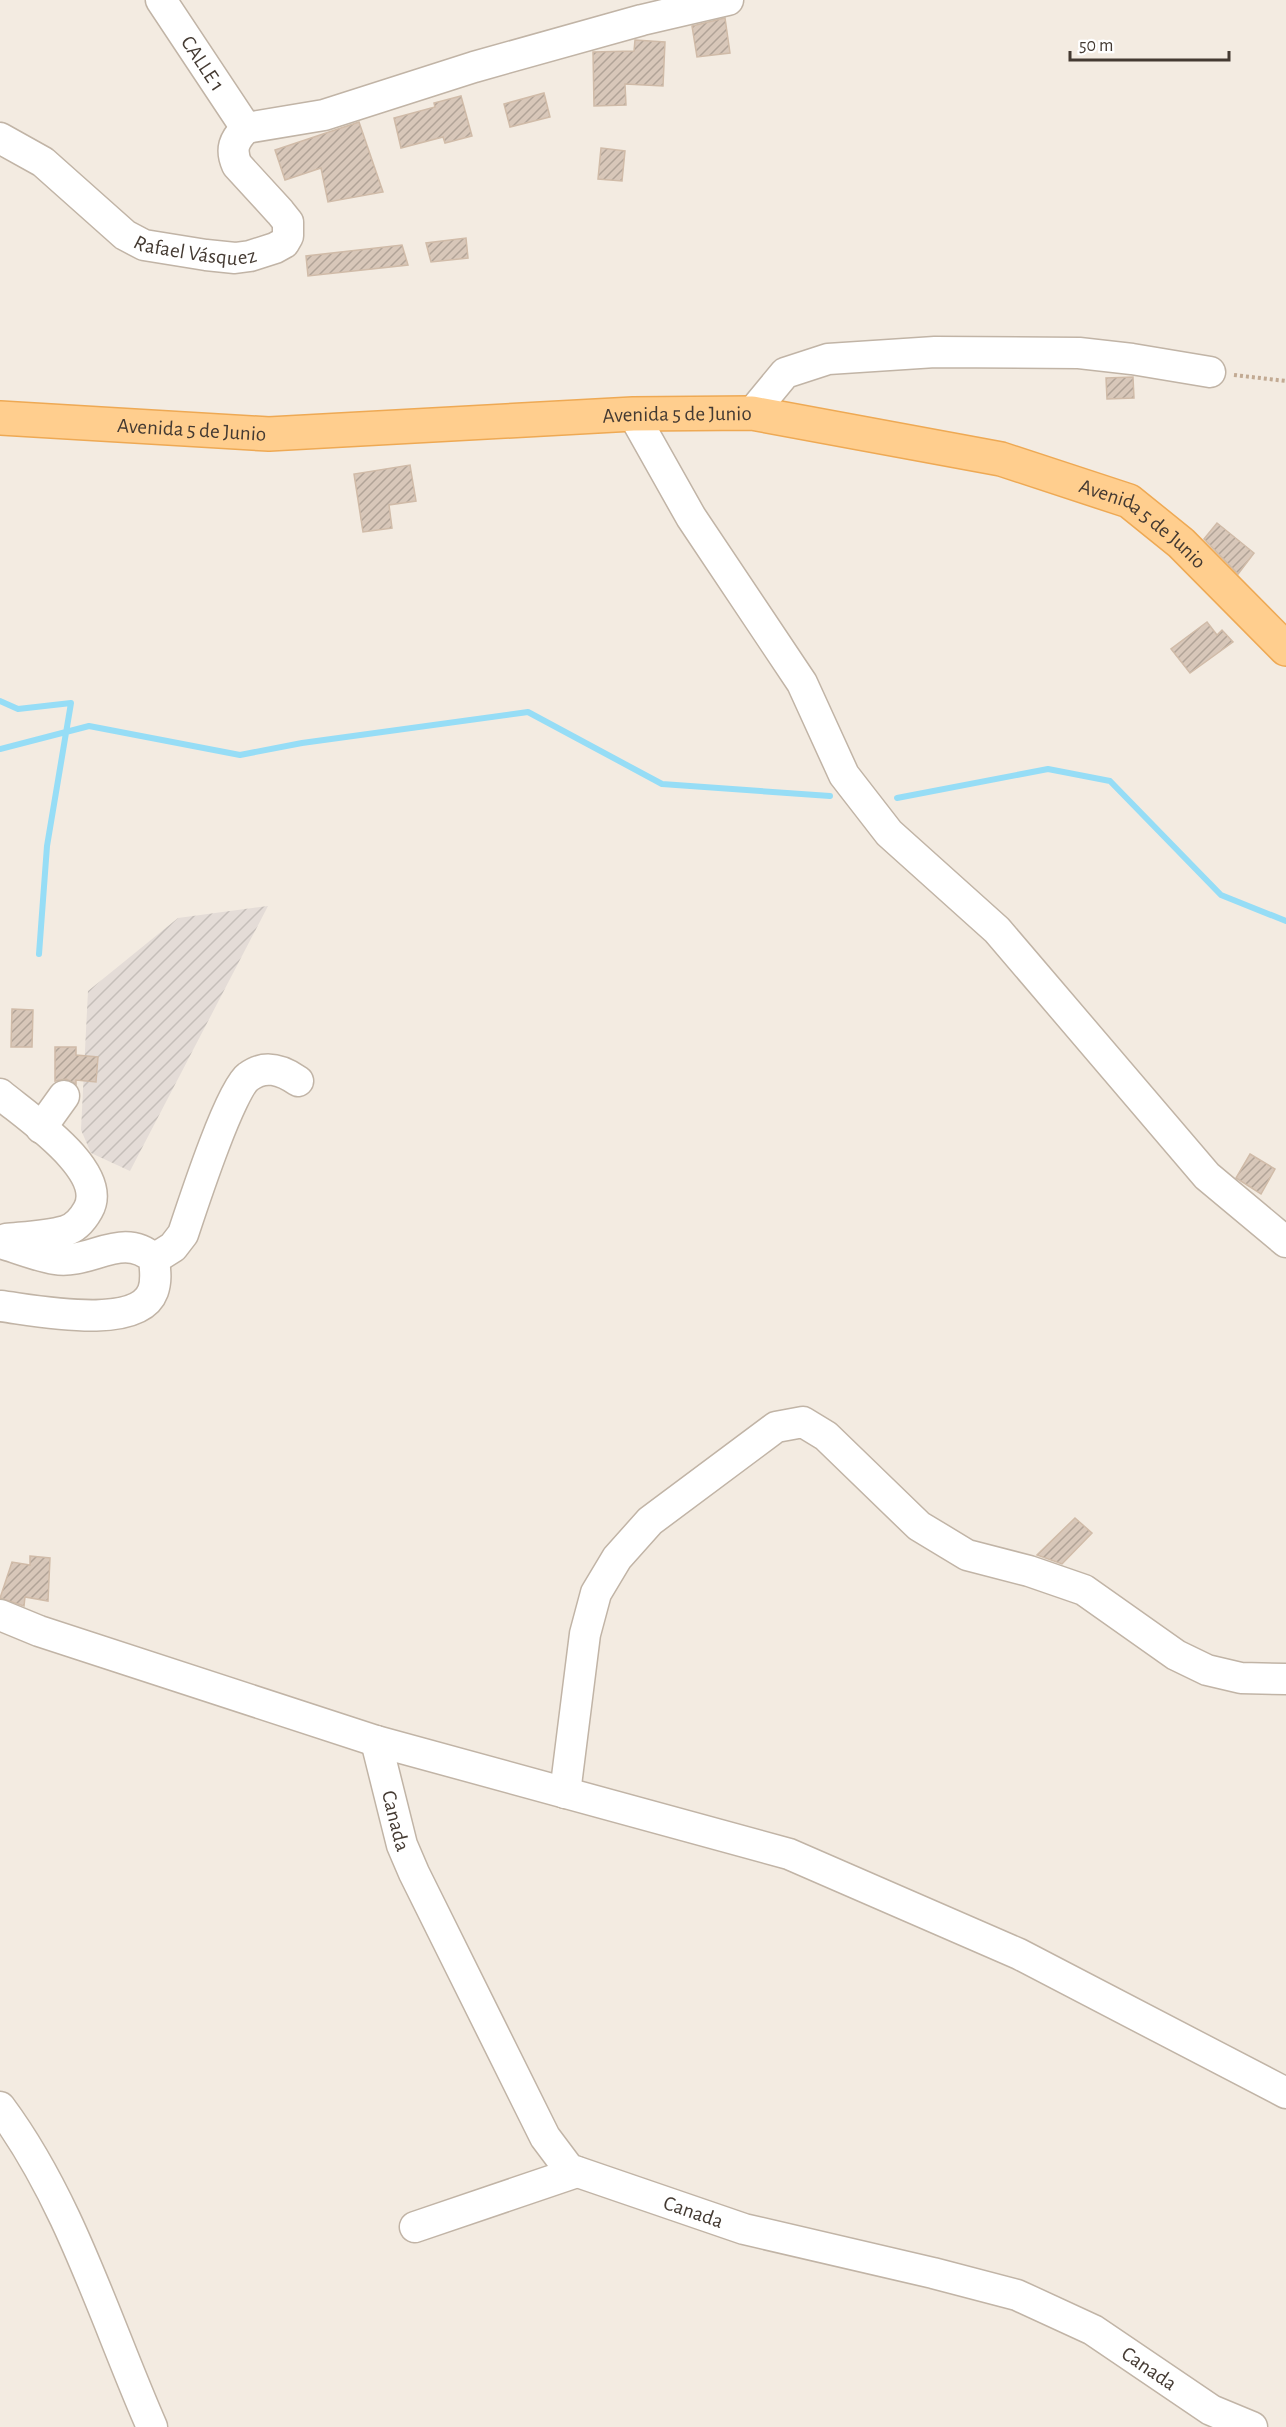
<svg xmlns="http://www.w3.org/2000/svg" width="1286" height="2427" viewBox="0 0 1286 2427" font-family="'Alegreya Sans',sans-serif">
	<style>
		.industrial { fill: url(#industrial-furrows) }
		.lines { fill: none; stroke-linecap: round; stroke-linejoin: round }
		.stream { stroke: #96ddf6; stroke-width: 6 }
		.building { fill: url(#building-hatch); stroke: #d0bba8; stroke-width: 1.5 }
		.minor-casing { stroke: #c1b4a6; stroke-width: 33 }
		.major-casing { stroke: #eea954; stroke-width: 36 }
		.path { stroke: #c2aa93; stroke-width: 4; stroke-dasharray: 3 3; stroke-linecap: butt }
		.minor { stroke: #fff; stroke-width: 30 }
		.major { stroke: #ffce8e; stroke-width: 33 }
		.labels { text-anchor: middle; stroke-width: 6; stroke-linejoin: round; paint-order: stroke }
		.street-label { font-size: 21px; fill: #443a32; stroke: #fff }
	</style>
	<defs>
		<pattern id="industrial-furrows" width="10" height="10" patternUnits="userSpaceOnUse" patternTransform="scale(1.5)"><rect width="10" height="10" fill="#e4dcd7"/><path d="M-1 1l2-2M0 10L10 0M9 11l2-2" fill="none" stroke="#c5beb9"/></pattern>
		<pattern id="building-hatch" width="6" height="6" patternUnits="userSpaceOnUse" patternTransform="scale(1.5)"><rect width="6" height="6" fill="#d8c7b9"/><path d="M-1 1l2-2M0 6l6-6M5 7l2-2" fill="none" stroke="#b1a397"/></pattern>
	</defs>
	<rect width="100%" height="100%" fill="#f3ebe1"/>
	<path class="industrial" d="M268,906L130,1171L91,1153L81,1130L88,991L178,918Z"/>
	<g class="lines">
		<path class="stream" d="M0,701L18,709L71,703L47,846L39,954
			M0,749L89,726L240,755L302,743L528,712L662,784L830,796
			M897,798L1048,769L1110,781L1221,895L1286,921"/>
	</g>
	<path class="building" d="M725,18L730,53L697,57L692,26Z
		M635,40L665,42L663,86L625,84L626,105L594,106L593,52L634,51Z
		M544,93L550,117L510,127L504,104Z
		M461,96L472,136L445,143L443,137L401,148L394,118L435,107L434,103Z
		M359,122L383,192L328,202L321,168L285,180L275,150Z
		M601,148L625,151L622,181L598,179Z
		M466,238L468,258L431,262L426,243Z
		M402,245L408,265L308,276L306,256Z
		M1133,377L1134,398L1107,399L1106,378Z
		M410,465L416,501L389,505L392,528L363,532L354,474Z
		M1217,523L1254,553L1238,574L1204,539Z
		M1207,622L1217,635L1222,630L1233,642L1190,673L1171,649Z
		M12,1009L33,1010L32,1047H11Z
		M55,1047H76V1055L98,1057L96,1082L76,1080V1084L66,1079L55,1081Z
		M1250,1154L1275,1169L1261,1194L1236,1178Z
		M1075,1518L1092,1533L1062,1564L1037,1555Z
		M30,1556L50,1558L48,1601L25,1597L24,1606L0,1598L12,1562L30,1565Z"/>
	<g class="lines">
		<defs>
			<g id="minor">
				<path id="s1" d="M161,0L246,128"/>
				<path d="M246,128L324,115L474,67L642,20L728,0"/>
				<path id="s2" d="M0,138L43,162L125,235L144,245L206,255L235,258L250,256L275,248L284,243L288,236V222L280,212L237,165C230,149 234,140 246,128"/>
				<path d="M752,413L785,373L828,359L935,352L1079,353L1132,359L1210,372"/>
				<path d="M633,414L691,517L802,683L844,775L889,833L997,930L1207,1176L1286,1242"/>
				<path d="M0,1094C26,1116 110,1171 88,1210C83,1219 75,1228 65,1231C47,1236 25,1237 6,1239"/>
				<path d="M41,1128L64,1096"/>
				<path d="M0,1243C18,1248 37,1256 55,1259C90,1265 123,1230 154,1259C155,1269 157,1280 153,1291C138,1332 34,1310 0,1306"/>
				<path d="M154,1259L173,1247L183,1234C192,1207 230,1090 248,1077C265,1064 282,1070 298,1081"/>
				<path d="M0,1615L39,1631L376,1741L789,1854L1019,1954L1286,2093"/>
				<path id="s3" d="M376,1741L402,1845L414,1873L545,2137L569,2169L744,2229L933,2273L1017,2295L1093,2330L1211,2410L1252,2427"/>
				<path d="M565,1793L585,1634L596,1593L617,1558L650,1521L776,1427L803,1422L826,1436L919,1526L967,1555L1029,1571L1084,1590L1176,1655L1207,1670L1241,1678L1286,1679"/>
				<path d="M0,2107C70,2201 105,2320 152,2427"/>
				<path d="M415,2227L577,2172"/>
			</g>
			<g id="major">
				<path id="s4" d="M0,418L269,434L633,414L752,413L1001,459L1129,501L1181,543L1286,649"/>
			</g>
		</defs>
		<use href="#minor" class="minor-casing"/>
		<use href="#major" class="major-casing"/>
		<path class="path" d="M1234,375L1286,381"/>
		<use href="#minor" class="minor"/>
		<use href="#major" class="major"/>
	</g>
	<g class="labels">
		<g class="street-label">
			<text dy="7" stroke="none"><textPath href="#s1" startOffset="76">CALLE 1</textPath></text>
			<text dy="7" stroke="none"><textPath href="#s2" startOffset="232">Rafael Vásquez</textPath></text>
			<text dy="7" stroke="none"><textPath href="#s4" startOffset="678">Avenida 5 de Junio</textPath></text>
			<text dy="7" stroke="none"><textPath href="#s4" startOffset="192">Avenida 5 de Junio</textPath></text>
			<text dy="7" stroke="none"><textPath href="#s4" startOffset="1164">Avenida 5 de Junio</textPath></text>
			<text dy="7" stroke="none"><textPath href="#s3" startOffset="82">Canada</textPath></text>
			<text dy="7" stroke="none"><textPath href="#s3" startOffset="604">Canada</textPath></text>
			<text dy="7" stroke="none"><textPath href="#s3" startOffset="1090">Canada</textPath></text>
		</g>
	</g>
	<path d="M1070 51v9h159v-9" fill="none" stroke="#443a32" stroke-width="3"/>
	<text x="1079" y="51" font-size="18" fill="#443a32" stroke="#ffffff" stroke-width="4.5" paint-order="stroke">50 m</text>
</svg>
